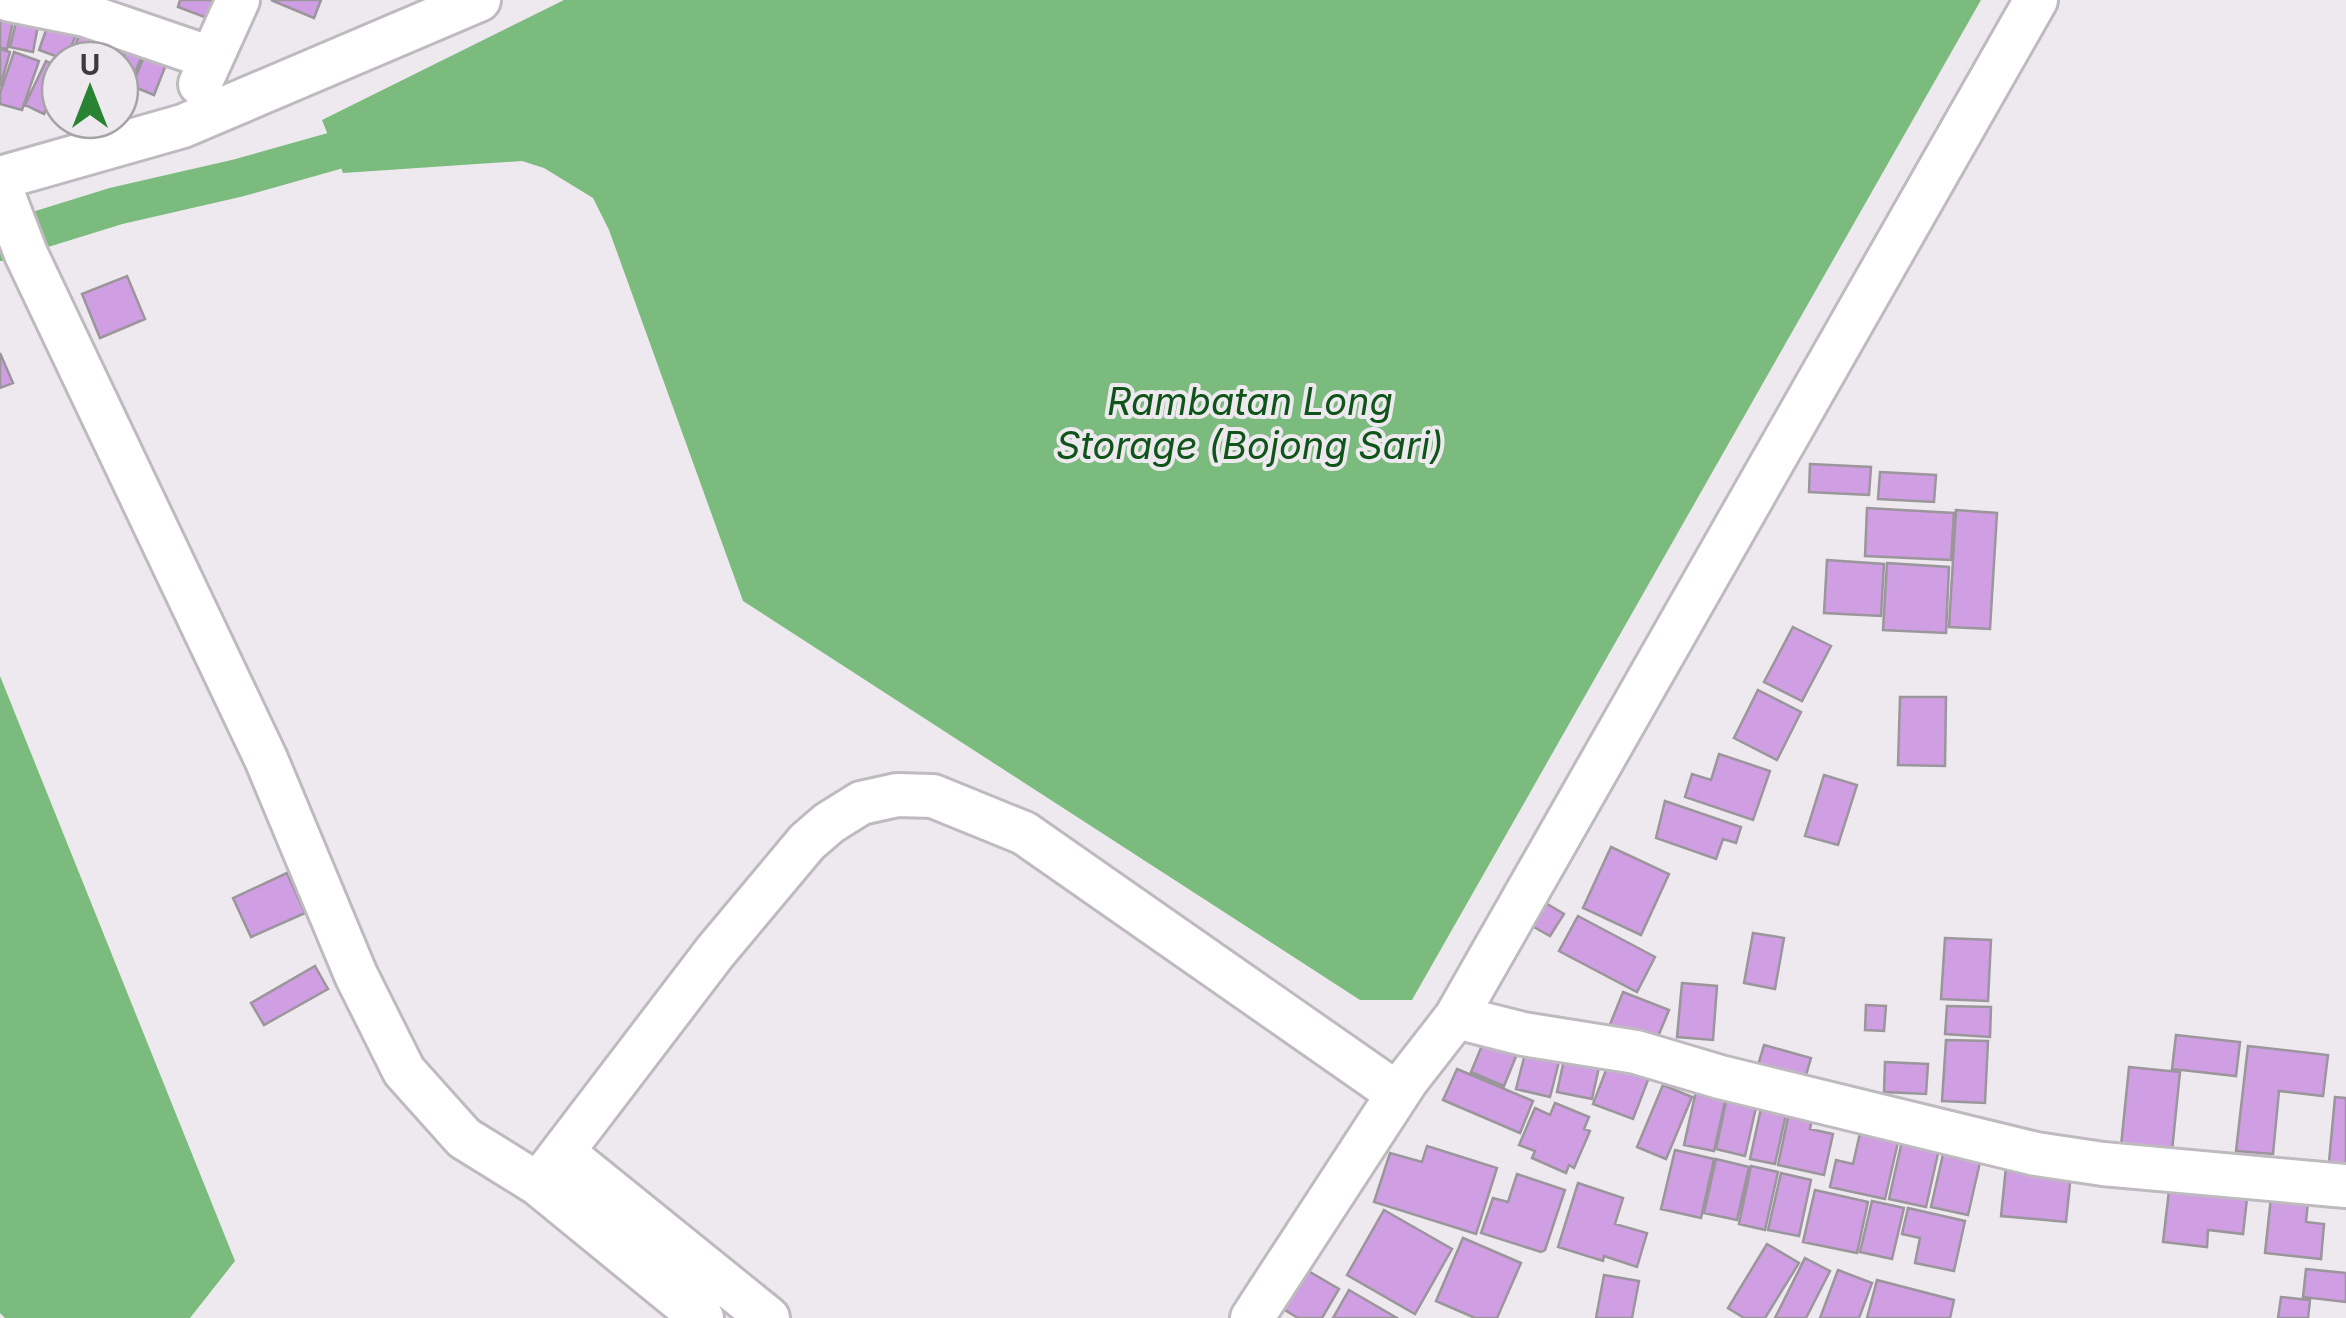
<svg xmlns="http://www.w3.org/2000/svg" width="2346" height="1318" viewBox="0 0 2346 1318" font-family="Inter,sans-serif">
	<style>
		.water { fill: #7bbb7d }
		.lines { fill: none; stroke-linecap: round; stroke-linejoin: round }
		.canal { stroke: #7bbb7d; stroke-width: 38 }
		.building { fill: #d09ee3; stroke: #9a969b; stroke-width: 2.5 }
		.street-casing { stroke: #bebac0; stroke-width: 48 }
		.street { stroke: #fff; stroke-width: 42 }
		.labels { text-anchor: middle; stroke-width: 8; stroke-linejoin: round; paint-order: stroke }
		.water-label { font-size: 38px; font-style: italic; fill: #0f5419; stroke: #ede9ef }
	</style>
	<rect width="100%" height="100%" fill="#ede9ef"/>
	<path class="water" d="M564,0H1981L1412,1000H1360L743,601L609,230L593,198L544,168L522,161L343,173L322,120Z
		M0,676L235,1261L190,1318H5L0,1313Z"/>
	<g class="lines">
		<path class="canal" d="M0,242L116,206L238,178L334,151"/>
	</g>
	<path class="building" d="M180,0H223L215,21L178,7Z
		M271,0H321L314,18Z
		M0,5L16,8L7,49L0,48Z
		M19,10L40,15L33,52L10,47Z
		M51,16L79,27L66,60L39,50Z
		M83,23L99,28L88,60H70Z
		M105,31L127,38L119,60H95Z
		M131,38L146,45L129,88L120,85V65Z
		M0,49L10,52L0,87Z
		M14,52L39,61L22,110L0,104V93Z
		M145,54L167,62L154,95L132,86Z
		M46,61L60,68V80L44,114L25,105Z
		M127,276L145,319L100,338L82,294Z
		M0,353L13,383L0,388Z
		M1810,464L1871,467L1869,495L1809,492Z
		M1880,472L1936,475L1934,502L1878,499Z
		M1867,508L1954,513L1951,560L1865,556Z
		M1956,510L1997,513L1990,629L1949,627Z
		M1827,560L1884,564L1881,616L1824,613Z
		M1887,563L1949,567L1946,633L1883,630Z
		M1793,627L1831,646L1802,701L1764,682Z
		M1758,690L1801,712L1777,760L1734,738Z
		M1900,697H1946L1945,766L1898,765Z
		M1719,754L1770,771L1753,820L1685,797L1692,774L1711,780Z
		M1824,775L1857,785L1838,845L1805,836Z
		M1665,801L1741,827L1736,843L1723,839L1716,859L1656,838Z
		M1611,847L1669,874L1641,935L1583,908Z
		M287,873L305,913L251,937L233,898Z
		M1539,899L1564,914L1550,936L1525,922Z
		M1578,916L1655,957L1637,992L1559,951Z
		M1753,933L1784,938L1775,989L1744,983Z
		M1945,938L1991,940L1988,1001L1941,999Z
		M315,966L328,989L264,1025L251,1003Z
		M1682,983L1717,986L1713,1040L1677,1037Z
		M1623,992L1669,1010L1652,1051L1607,1032Z
		M1866,1005L1886,1006L1884,1031L1865,1030Z
		M1947,1006L1991,1007L1990,1037L1945,1034Z
		M1488,1031L1521,1044L1504,1086L1471,1072Z
		M2176,1035L2240,1042L2236,1076L2172,1069Z
		M1529,1038L1563,1046L1550,1097L1516,1089Z
		M1946,1040L1988,1041L1985,1103L1942,1101Z
		M1764,1045L1811,1058L1801,1092L1754,1079Z
		M2248,1046L2328,1055L2323,1096L2279,1091L2273,1154L2236,1151Z
		M1566,1051L1601,1058L1592,1099L1557,1092Z
		M1613,1052L1653,1067L1633,1119L1593,1104Z
		M1885,1062L1928,1064L1926,1094L1884,1092Z
		M2129,1067L2180,1072L2172,1151L2121,1146Z
		M1457,1069L1533,1101L1520,1133L1443,1100Z
		M1698,1082L1728,1088L1714,1151L1684,1145Z
		M1663,1085L1692,1097L1666,1159L1637,1147Z
		M1765,1090L1790,1096L1775,1164L1750,1159Z
		M1727,1097L1757,1103L1745,1156L1716,1149Z
		M2335,1097L2346,1098V1175L2328,1173Z
		M1555,1103L1589,1117L1584,1129L1590,1131L1574,1168L1569,1165L1566,1173L1532,1158L1535,1151L1519,1145L1535,1108L1550,1115Z
		M1790,1108L1813,1114L1810,1129L1833,1134L1824,1175L1778,1165Z
		M1860,1133L1898,1142L1885,1199L1830,1187L1836,1160L1853,1164Z
		M1902,1141L1939,1149L1926,1207L1889,1199Z
		M1427,1146L1497,1168L1476,1234L1374,1202L1390,1153L1422,1162Z
		M1675,1150L1714,1159L1701,1218L1661,1209Z
		M1944,1150L1981,1158L1968,1215L1931,1207Z
		M2007,1157L2072,1164L2066,1222L2001,1216Z
		M1716,1159L1749,1167L1737,1220L1704,1213Z
		M1751,1166L1778,1172L1765,1230L1739,1224Z
		M1781,1173L1811,1180L1799,1236L1768,1230Z
		M1517,1174L1565,1190L1545,1250L1541,1252L1481,1233L1493,1198L1508,1202Z
		M2170,1182L2248,1190L2243,1234L2208,1230L2207,1247L2163,1242Z
		M1578,1183L1623,1198L1615,1224L1647,1233L1637,1267L1604,1256L1603,1261L1558,1247Z
		M2272,1188L2309,1192L2306,1222L2324,1224L2321,1259L2265,1253Z
		M1815,1190L1868,1202L1857,1253L1803,1242Z
		M1872,1201L1904,1208L1892,1259L1860,1252Z
		M1908,1208L1965,1221L1954,1271L1915,1263L1920,1238L1902,1234Z
		M1384,1210L1452,1249L1415,1314L1347,1275Z
		M1463,1238L1521,1263L1497,1318H1475L1436,1301Z
		M1767,1244L1799,1263L1765,1318H1744L1728,1308Z
		M1805,1258L1830,1271L1806,1318H1775Z
		M1303,1268L1339,1289L1322,1318H1298L1280,1307Z
		M2306,1269L2346,1273V1302L2303,1297Z
		M1838,1270L1872,1283L1859,1318H1820Z
		M1604,1275L1639,1281L1632,1318H1596Z
		M1877,1280L1954,1300L1950,1318H1867Z
		M1349,1290L1397,1318H1333Z
		M2281,1297L2310,1300L2308,1318H2278Z"/>
	<g class="lines">
		<defs>
			<path id="street" d="M10,0L85,15L211,58
				M200,84L238,0
				M0,178L183,126L479,0
				M0,186L26,254L266,759L356,975L404,1071L464,1138L538,1184L715,952L807,842L829,823L861,803L897,795L933,796L1024,833L1398,1094
				M1456,1017L1523,1034L1636,1052L1720,1077L2036,1154L2103,1164L2346,1186
				M564,1153L768,1318
				M538,1184L702,1318
				M1252,1318L1407,1080L1456,1017L2036,0"/>
		</defs>
		<use href="#street" class="street-casing"/>
		<use href="#street" class="street"/>
	</g>
	<g class="labels">
		<g class="water-label">
			<text x="1250" y="415">Rambatan Long<tspan x="1250" dy="44">Storage (Bojong Sari)</tspan></text>
		</g>
	</g>
	<g transform="translate(90 90)"><circle r="48" fill="#ede9ef" stroke="#a6a3a8" stroke-width="2.5"/>
	<path d="M0-8L18 38L0 25L-18 38Z" fill="#288333"/>
	<text y="-15" font-size="28" font-weight="bold" text-anchor="middle" fill="#3c3a3d">U</text>
	</g>
</svg>
